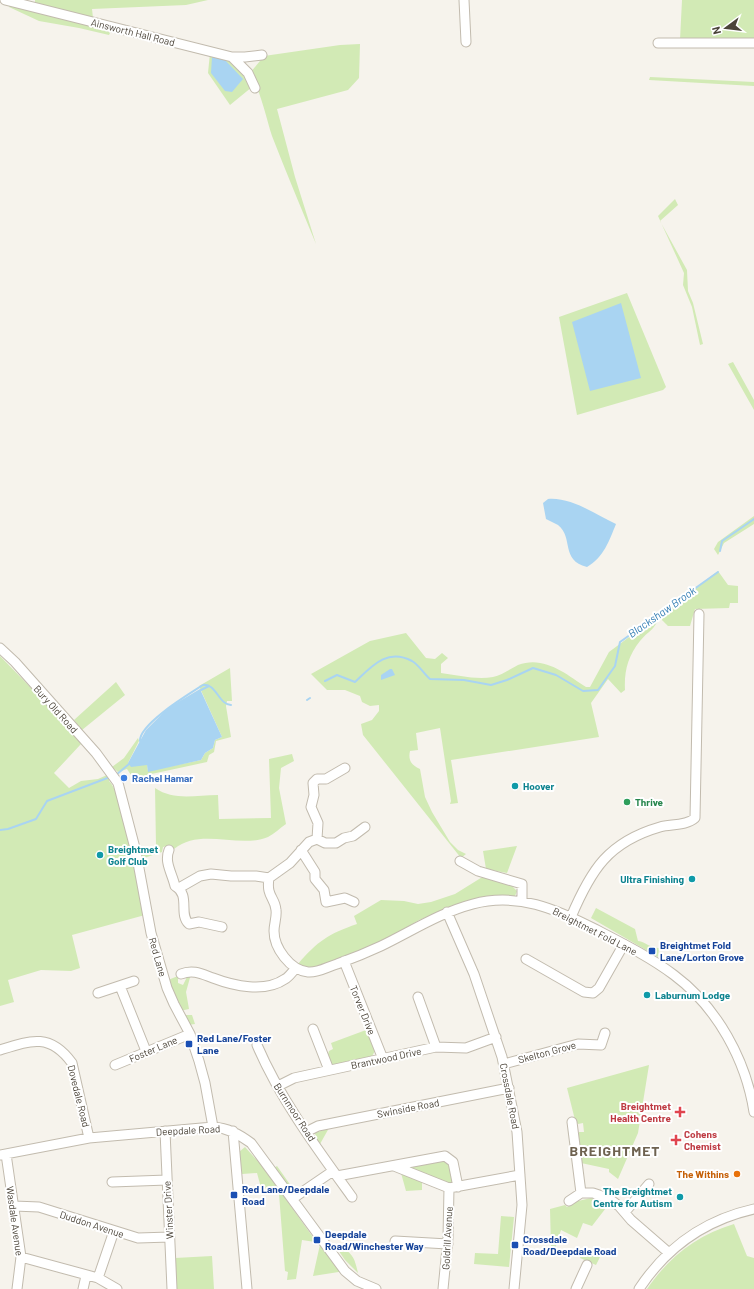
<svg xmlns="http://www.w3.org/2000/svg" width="754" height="1289" viewBox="0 0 754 1289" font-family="Barlow,sans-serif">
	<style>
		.green { fill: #d2eab5 }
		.water { fill: #a9d4f2 }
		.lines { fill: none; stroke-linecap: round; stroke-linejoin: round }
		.stream { stroke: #a9d4f2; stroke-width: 2 }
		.minor-casing { stroke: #c2bbae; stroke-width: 11 }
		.minor { stroke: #fff; stroke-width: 9 }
		.shop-dot { fill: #3f7fe0; stroke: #fff; stroke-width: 1.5 }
		.culture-dot { fill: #0f9aa8; stroke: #fff; stroke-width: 1.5 }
		.leisure-dot { fill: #2e9e5b; stroke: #fff; stroke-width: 1.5 }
		.transit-dot { fill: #1a4fb4; stroke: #fff; stroke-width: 1.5 }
		.health-dot { fill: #e0444e; stroke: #fff; stroke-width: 1.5 }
		.food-dot { fill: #e8710a; stroke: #fff; stroke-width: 1.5 }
		.labels { text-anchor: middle; stroke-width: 4; stroke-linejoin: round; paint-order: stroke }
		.street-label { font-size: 10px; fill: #4b4439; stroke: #fff }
		.shop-label { font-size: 10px; font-weight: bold; fill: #366cbe; stroke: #fff; text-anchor: start }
		.culture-label { font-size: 10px; font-weight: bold; fill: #0d838f; stroke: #fff; text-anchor: start }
		.leisure-label { font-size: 10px; font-weight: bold; fill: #27864d; stroke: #fff; text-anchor: start }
		.transit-label { font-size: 10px; font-weight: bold; fill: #164399; stroke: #fff; text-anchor: start }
		.health-label { font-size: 10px; font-weight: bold; fill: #be3a42; stroke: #fff; text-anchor: end }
		.food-label { font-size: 10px; font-weight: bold; fill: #c56008; stroke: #fff; text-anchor: end }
		.water-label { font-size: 11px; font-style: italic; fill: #2e7ab2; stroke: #fff }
		.district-label { font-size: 14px; font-weight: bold; letter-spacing: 1px; fill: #6e6250; stroke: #fff }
	</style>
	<rect width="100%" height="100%" fill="#f6f3ec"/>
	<path class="green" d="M35,0H208L186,5L92,9L93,18L35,3Z
		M682,0H754V40H680Z
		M10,5L111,31L109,35L79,28L39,21L9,7Z
		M360,44L359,78L348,90L277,109L295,177L316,244C301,208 286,172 272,136C266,117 260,89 250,73L264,56L340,45Z
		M210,53L226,57L248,77L252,87L230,105L208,73Z
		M650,77L754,82V86L649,80Z
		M675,199L678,205L660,221L687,270L688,291L693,303L703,344L700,345L692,307L683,285L684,273L658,216Z
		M627,293L666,387L663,390L577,415L559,317Z
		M733,362L754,400V410L728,364Z
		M754,516V524L724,543L718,555L714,549L718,542Z
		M718,571L728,585L738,586V603H730L729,608L695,609L690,626H668L659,617C655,630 648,631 640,641C628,656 624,671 625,690L621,693L608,679L591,703L599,737L451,760L458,803L450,804L451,801L440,728L416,733L418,750L410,751C408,760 411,765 420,769L425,797L432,812L450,842L458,850L466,854L461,858L363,735L361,724L372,720L379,711V705L370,706L362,702L360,696L345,690H327L311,674L370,641L406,633L426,658L435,659L442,653L448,658L441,664V673C457,675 476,680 493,677C502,675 510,669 518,665C544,655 566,674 586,687H590L609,652Z
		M0,656L67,725L81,744L54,773L69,788L81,781L98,779L107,775L109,778V781C124,795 140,890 145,915L72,935L80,968L71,971L41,970L8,980L14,1002L0,1006Z
		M230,668L232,701H227L226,706L231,737L216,741L214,752L209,755L207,762L133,778L127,769L118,772L112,767L124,758L138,738L139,741L128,763L147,765L148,771L201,760L205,753L213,748L215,740L222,737L199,686Z
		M116,682L125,695L82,730L74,720Z
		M292,754L294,761L281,768L279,788L286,824C280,828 274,834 268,837C238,849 201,827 174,849L171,845L163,847L162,852L141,859L139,851L156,846L155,788C174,801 195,795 218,795L219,819L271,818L269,759Z
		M517,846L507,873L486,869L483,851Z
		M484,876L512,886L517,891L515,896L454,906L419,920L387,940L315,968H307L298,964C318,941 328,934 357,924L354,916L381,900L404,901L418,904L431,902L455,894Z
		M596,908L635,929L638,941C646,942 650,948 659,948L658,957L591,918Z
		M191,974L186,992L189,1009L180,1011L168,980L178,976V983L183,985L188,975Z
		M184,1015H192L195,1024L188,1025Z
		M366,1030L375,1051L372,1056L334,1065L330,1063L328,1054L329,1051L333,1049L331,1043Z
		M649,1065L638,1133L618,1179L609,1172V1169L581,1163L578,1135L579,1132H584L583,1123L578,1124L575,1120L567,1088Z
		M329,1128L320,1144L316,1138L315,1133Z
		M245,1147L262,1166L315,1240V1242L302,1240L296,1279L287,1280L288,1272L285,1271L279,1194L263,1195L257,1173L242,1174L239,1152Z
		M448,1160L453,1181L450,1184L409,1169V1165Z
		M277,1166L296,1193L292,1192L274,1168Z
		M401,1173L422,1181V1190L406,1191Z
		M591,1198L598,1199L609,1204L592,1226L583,1223L577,1238L561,1230L555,1249L551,1248L550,1209L565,1205L567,1207L578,1201Z
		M501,1216L514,1217L509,1267L474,1264L475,1253L498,1254Z
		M734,1224L747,1256L754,1258V1289H647C669,1257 697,1235 734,1224Z
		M321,1240L345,1271L313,1276Z
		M334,1244C351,1252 354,1254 358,1273L345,1260Z
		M584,1247L601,1255L596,1265L580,1258Z
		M212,1256L214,1289H176L175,1258Z"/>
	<path class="water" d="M212,57L225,60L243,79L232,92L225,91L211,73Z
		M621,303L641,378L590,391L572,322Z
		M548,499C571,497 595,514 616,524C609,541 604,557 587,567C560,560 574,538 558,525C554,523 550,521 546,519L543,503Z
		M390,669H392L395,675L381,680V675Z
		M200,689L222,737L215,740L213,748L205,753L201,760L148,772L147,765L131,767L128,763L146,730L168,708Z"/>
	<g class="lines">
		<path class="stream" d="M720,551L722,541L754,519
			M325,681L337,675L355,682C372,666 387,648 412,661C419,665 424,674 430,679L464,680L491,685L507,680L533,668L556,675L583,691L598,690L615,666L620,642L718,572
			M201,690L209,686
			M307,700L310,698
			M140,741C139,724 189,694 203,685C216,683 219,705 231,705
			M116,775L129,764
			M0,830L8,829L36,819L47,801L110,777"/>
		<defs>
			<path id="minor" d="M5,0L232,57H245L262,55
				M464,0L466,42
				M658,43H754
				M232,57L248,73L255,88
				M0,648L15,662L96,753L118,783L136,852L151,933L167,988L174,1004L190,1034L199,1061L205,1083L213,1127
				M317,839L325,843H336L344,838L353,836L365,827
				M169,850C164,862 172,873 175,886C191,895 178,914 189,924L199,922L222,927
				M301,850L315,872V879L324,890L326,902L345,898L354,902
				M460,861L478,871L522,884V901
				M269,878C266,897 275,897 276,910C277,917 274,924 274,931C274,948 290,970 308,972C318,973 327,967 337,964C351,959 366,953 381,946C412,931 439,913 473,904C517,892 556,909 595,929C622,943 650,957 674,975C717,1007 746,1060 754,1112
				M179,888L200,876L211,874L231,876H256L269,878L290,863L309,842L317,839L318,823L311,807L314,795L313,783L317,779H326L345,768
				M447,912L474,974L502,1057L517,1132L522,1205L514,1289
				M571,917C591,870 608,842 660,827C671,824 686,826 695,818L699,614
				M526,959L584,992L593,993L599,988L624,944
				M344,961L383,1059
				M181,974C193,969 202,974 213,978C234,986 265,993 285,979C289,977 292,972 296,968
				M120,986L146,1051
				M98,993L134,981
				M418,997L436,1047
				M313,1029L329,1070
				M257,1045C280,1099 318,1150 352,1197
				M0,1050C31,1040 50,1033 72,1063L89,1138
				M504,1064L578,1044L601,1045L605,1033
				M115,1065L190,1034
				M278,1086L294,1078L436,1047L466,1048L496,1037
				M572,1122L581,1193
				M165,1131L172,1289
				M233,1131L247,1289
				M308,1131L318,1126L509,1088
				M6,1154L21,1257L17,1289
				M0,1155L89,1138L213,1127C228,1128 239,1134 251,1143L345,1271L357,1281L376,1289
				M394,1166L449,1188L520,1175
				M337,1176L445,1156L453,1162L458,1187
				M112,1182L167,1180
				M292,1199L333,1171
				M569,1201L581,1193H593L608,1198L619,1206L631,1220L669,1253
				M14,1206L39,1207L138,1238L170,1237
				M625,1212L649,1184
				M395,1241L448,1244
				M21,1257L98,1278L117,1289
				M98,1278L114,1231
				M83,1289L86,1276
				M443,1289L448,1238L449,1188
				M576,1289L587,1265
				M639,1289C666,1248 705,1220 754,1209"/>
		</defs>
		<use href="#minor" class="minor-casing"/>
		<use href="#minor" class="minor"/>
	</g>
	<circle class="shop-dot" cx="124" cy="778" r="4"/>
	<g class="culture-dot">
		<circle cx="515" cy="786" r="4"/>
		<circle cx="100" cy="855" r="4"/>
		<circle cx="692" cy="879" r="4"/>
		<circle cx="647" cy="995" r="4"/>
		<circle cx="680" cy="1197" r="4"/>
	</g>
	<circle class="leisure-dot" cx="627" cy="802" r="4"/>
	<g class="transit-dot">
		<rect x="648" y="947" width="8" height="8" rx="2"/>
		<rect x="185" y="1040" width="8" height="8" rx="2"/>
		<rect x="230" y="1191" width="8" height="8" rx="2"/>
		<rect x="313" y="1236" width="8" height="8" rx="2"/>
		<rect x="511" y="1241" width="8" height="8" rx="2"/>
	</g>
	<g class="health-dot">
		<path d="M678 1106h4v4h4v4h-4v4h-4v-4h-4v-4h4z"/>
		<path d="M674 1134h4v4h4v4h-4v4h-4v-4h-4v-4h4z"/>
	</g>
	<circle class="food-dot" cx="737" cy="1174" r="4"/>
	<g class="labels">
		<g class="street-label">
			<text transform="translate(133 32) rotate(14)" y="4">Ainsworth Hall Road</text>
			<text transform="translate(56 709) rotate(48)" y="4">Bury Old Road</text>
			<text transform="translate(595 931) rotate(27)" y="4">Breightmet Fold Lane</text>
			<text transform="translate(158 957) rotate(74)" y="4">Red Lane</text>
			<text transform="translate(363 1010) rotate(68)" y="4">Torver Drive</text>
			<text transform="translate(153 1049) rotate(-23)" y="4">Foster Lane</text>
			<text transform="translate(547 1052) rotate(-15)" y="4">Skelton Grove</text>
			<text transform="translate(386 1058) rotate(-12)" y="4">Brantwood Drive</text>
			<text transform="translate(79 1096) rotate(76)" y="4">Dovedale Road</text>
			<text transform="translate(510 1096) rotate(79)" y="4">Crossdale Road</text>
			<text transform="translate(408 1108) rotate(-11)" y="4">Swinside Road</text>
			<text transform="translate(295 1112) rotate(57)" y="4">Burnmoor Road</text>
			<text transform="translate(188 1130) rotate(-3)" y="4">Deepdale Road</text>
			<text transform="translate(168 1210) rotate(-93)" y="4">Winster Drive</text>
			<text transform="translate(15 1221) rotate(82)" y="4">Wasdale Avenue</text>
			<text transform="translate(92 1224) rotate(18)" y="4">Duddon Avenue</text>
			<text transform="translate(447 1238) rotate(-87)" y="4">Goldrill Avenue</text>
		</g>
		<g class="shop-label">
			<text x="132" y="782">Rachel Hamar</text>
		</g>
		<g class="culture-label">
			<text x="523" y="790">Hoover</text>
			<text x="108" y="853">Breightmet<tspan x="108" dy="12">Golf Club</tspan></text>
			<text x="684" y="883" text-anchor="end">Ultra Finishing</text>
			<text x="655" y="999">Laburnum Lodge</text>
			<text x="672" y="1195" text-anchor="end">The Breightmet<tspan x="672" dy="12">Centre for Autism</tspan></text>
		</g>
		<g class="leisure-label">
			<text x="635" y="806">Thrive</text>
		</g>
		<g class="transit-label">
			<text x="660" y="949">Breightmet Fold<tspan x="660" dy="12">Lane/Lorton Grove</tspan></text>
			<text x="197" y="1042">Red Lane/Foster<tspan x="197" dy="12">Lane</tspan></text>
			<text x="242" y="1193">Red Lane/Deepdale<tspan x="242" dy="12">Road</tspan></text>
			<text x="325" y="1238">Deepdale<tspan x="325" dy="12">Road/Winchester Way</tspan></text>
			<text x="523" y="1243">Crossdale<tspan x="523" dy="12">Road/Deepdale Road</tspan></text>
		</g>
		<g class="health-label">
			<text x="671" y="1110">Breightmet<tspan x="671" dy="12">Health Centre</tspan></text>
			<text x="684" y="1138" text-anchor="start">Cohens<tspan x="684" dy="12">Chemist</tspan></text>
		</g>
		<g class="food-label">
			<text x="729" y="1178">The Withins</text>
		</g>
		<g class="water-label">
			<text transform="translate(662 612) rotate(-35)" y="4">Blackshaw Brook</text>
		</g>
		<g class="district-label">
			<text x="615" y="1156">BREIGHTMET</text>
		</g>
	</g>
	<g transform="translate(726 28) rotate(255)" stroke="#ffffff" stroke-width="3" paint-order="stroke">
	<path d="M0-3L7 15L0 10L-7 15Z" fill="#4b4439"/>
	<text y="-6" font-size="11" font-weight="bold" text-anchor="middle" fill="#4b4439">N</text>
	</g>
</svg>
